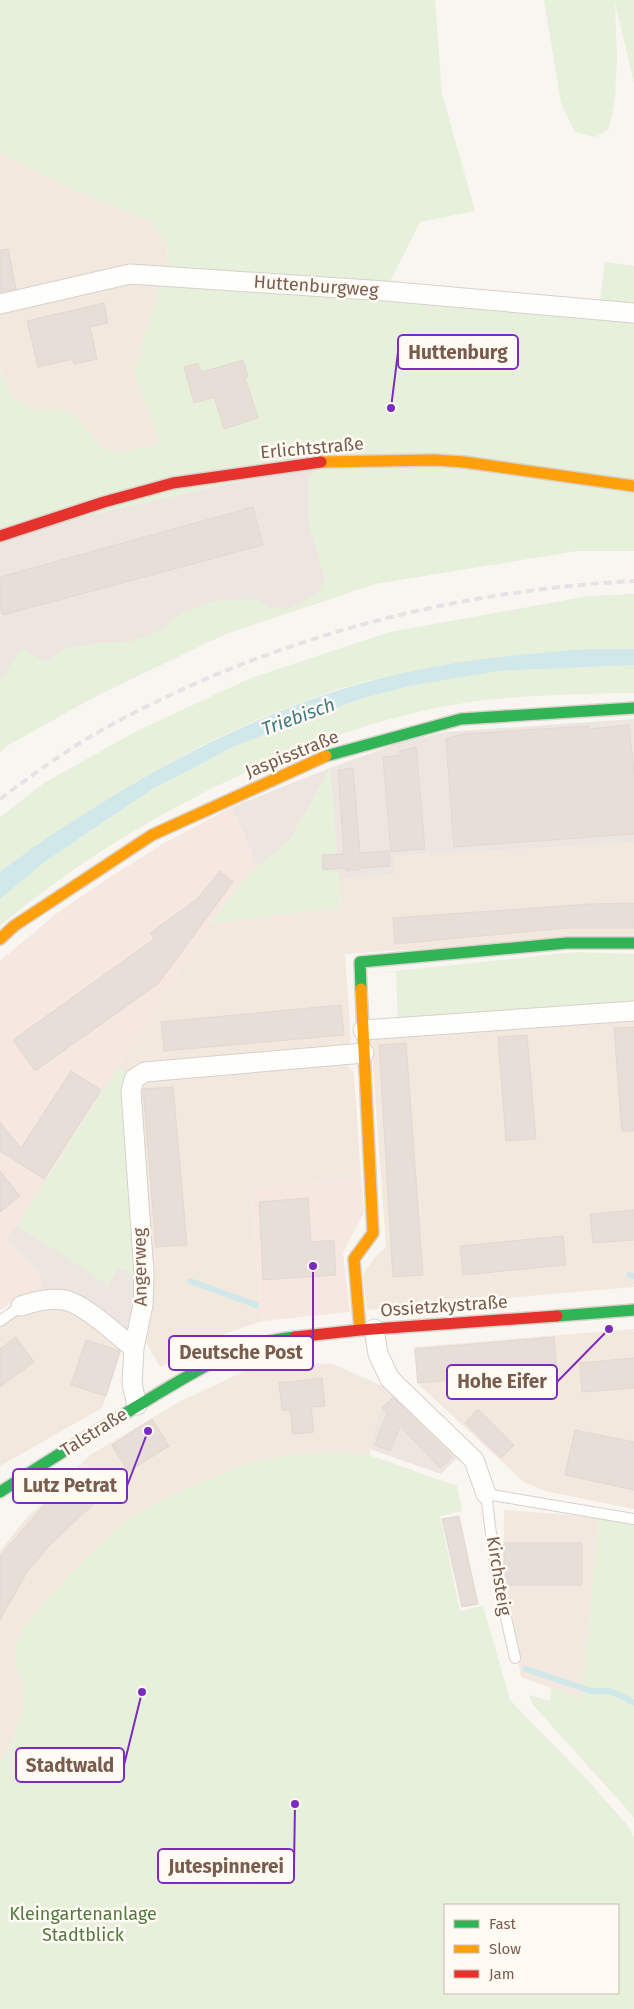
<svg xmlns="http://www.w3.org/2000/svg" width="634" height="2009" viewBox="0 0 634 2009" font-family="'Fira Sans',sans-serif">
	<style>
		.residential { fill: #f2e8de }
		.commercial { fill: #f6e8e1 }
		.industrial { fill: #ede5e0 }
		.green { fill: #e7f0db; fill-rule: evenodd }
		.water { fill: #d0e8ea }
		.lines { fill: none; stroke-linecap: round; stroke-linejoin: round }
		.stream { stroke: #d0e8ea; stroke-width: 6 }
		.building { fill: #e6ded7; stroke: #e2d8d2 }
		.lane-casing { stroke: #d7d1cb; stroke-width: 12 }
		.street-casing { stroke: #d7d1cb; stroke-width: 21 }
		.fast-casing { stroke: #d9d2cb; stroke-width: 14 }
		.slow-casing { stroke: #d9d2cb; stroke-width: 14 }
		.jam-casing { stroke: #d9d2cb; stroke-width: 14 }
		.lane { stroke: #fefefd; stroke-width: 10 }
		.street { stroke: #fefefd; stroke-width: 19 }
		.fast { stroke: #30b455; stroke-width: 11 }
		.slow { stroke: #ff9f0a; stroke-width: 11 }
		.jam { stroke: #e5322d; stroke-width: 11 }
		.rail { stroke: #e6e3e7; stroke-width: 4; stroke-dasharray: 8 5; stroke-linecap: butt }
		.labels { text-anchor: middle; stroke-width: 5; stroke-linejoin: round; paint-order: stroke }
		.street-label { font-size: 18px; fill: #7a5c4d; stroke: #fffaf3 }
		.park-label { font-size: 18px; fill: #537a41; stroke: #fffaf3 }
		.water-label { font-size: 19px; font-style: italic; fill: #437c86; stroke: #fffaf3 }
		.leader { fill: none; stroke: #7b2cbf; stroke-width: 2 }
		.callout-dot { fill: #7b2cbf; stroke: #fffaf3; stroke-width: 2 }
		.callout { fill: #fffaf3; stroke: #7b2cbf; stroke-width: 2 }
		.callout-label { font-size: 19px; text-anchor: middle; font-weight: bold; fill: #7a5c4d }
	</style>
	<rect width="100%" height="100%" fill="#f9f5f0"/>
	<path class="residential" d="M0,152L77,191L149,220L167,244L169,272L135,372L161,444L120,453L101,447L75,415L61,410L34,409L11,397L0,367Z
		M634,843V936L575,938L345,954L351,1042L344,1048L139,1063L126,1074L118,1067L210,923L341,907L339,879L395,875L393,856Z
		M634,1019V1287L367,1310L363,1274L375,1257L386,1247L371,1037Z
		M342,1063L347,1065L354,1073L361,1178L250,1189L262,1321L210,1339L160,1367L144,1339L137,1089L140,1081Z
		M70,1309L117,1340L122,1350L102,1408L0,1466V1327L19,1313Z
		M634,1329V1509L545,1491L524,1482L417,1383L414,1347Z
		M284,1363L333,1364L385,1387L395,1394L381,1407L369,1455L342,1452L206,1482L162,1499L26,1623L16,1645V1666L24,1685V1705L14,1739L0,1764V1551L24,1521L90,1455L179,1402L243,1372Z
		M504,1510L599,1517L582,1699L521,1677L517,1652L503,1590Z"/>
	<path class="commercial" d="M232,807L258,867L249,874L210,923L17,1225L5,1239L38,1272L44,1291L27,1294L0,1310V961L57,913L107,879L166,842Z
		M361,1178L364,1212L343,1253L350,1312L262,1321L250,1189Z"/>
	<path class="industrial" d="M323,463L336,597L225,634L96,696L8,745L0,752V536L104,502Z
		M634,719V843L394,856L395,875L339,879L330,769L290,840L258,867L232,807L330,768L399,743L446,732Z
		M17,1225L108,1284L118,1268L139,1275L137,1317L127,1335L70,1295L44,1291L38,1272L5,1239Z
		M395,1394L457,1458L441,1474L370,1449L381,1407Z"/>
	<path class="green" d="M0,0H435L442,94L475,211L420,222L387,287L600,301L605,262L634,266V551H577L375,584L225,634L96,696L8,745L0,752V680L22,648L38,658L47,661L66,648L97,643L129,642L160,630L181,614L215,601L257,599L269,608L287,609L318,593L325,579L308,522V480L322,463L0,536V367L11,397L34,409L61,410L75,415L101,447L120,453L160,444L135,372L160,285L169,272L167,244L149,220L77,191L0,152Z
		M544,0H634V82L615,3L617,58L615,98L609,129L595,137L575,132L561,103Z
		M634,594V649C558,650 483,657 408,672C298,693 194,745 100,804C66,826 32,847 0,872V817L44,783L137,731L251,678L390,632L589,596Z
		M634,665V693C570,694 494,695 431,709C281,742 117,827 0,926V899L46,861L151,790L233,747L320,713L364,698L409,686L499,671Z
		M330,768L341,907L210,923L249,874L290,840Z
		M576,952L634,954V1006L398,1023L396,972L368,974Z
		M118,1067L126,1074L124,1081L139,1275L118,1268L108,1285L17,1225Z
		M342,1452L369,1455L457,1486L462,1511L440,1516L460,1611L483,1606L510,1700L583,1775L627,1825L634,1837V2009H0V1764L14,1739L24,1705V1685L16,1666V1645L26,1623L76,1568L124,1522L162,1499L251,1462L303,1453ZM445,1905H618V1993H445Z
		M599,1517L634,1524V1817L533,1705L529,1695L550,1701L551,1688L582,1698Z"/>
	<path class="water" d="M586,649H634V665L499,671L409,686L364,698L320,713L233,747L151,790L46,861L0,899V872C32,847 65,826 100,804C194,745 297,696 407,672C466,659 526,654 586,649Z"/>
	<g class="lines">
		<path class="stream" d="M629,1275L634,1276
			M190,1281L256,1305
			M526,1669L591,1691H609L628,1699L634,1703"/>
	</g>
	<path class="building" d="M8,249L16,289L0,292V250Z
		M104,303L108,323L90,327L97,359L74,364L73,359L38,367L27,321Z
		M243,360L248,376L245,377L258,418L224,429L214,397L194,403L184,367L198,363L201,372Z
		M253,507L263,545L3,615L0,606V577Z
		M629,725L634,774V834L454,847L446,739L463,734L589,726V729Z
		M416,747L425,849L391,852L383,757L400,755V751Z
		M353,768L360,853L389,851L390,866L361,868V869L346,871V868L323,870L322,855L344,854L338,770Z
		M220,871L233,882L158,984L35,1071L13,1040L154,939L150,933L197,899Z
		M634,903V928H566L395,944L393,918L591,904Z
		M341,1005L344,1035L164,1051L161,1022Z
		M634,1027V1131H622L614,1028Z
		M527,1035L536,1139L506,1141L498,1037Z
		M406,1043L423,1275L393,1277L379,1045Z
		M71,1071L101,1090L44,1179L0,1151V1122L21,1148Z
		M173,1087L187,1245L156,1247L143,1089Z
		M0,1171L20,1196L0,1212Z
		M308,1198L311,1242L334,1240L336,1275L263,1280L259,1202Z
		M634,1210V1240L593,1243L590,1214Z
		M563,1236L566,1265L463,1275L460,1246Z
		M16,1337L34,1362L0,1387V1349Z
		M554,1337L557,1371L418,1383L415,1349Z
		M86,1340L120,1351L106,1396L71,1385Z
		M634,1358V1388L582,1392L580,1363Z
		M322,1378L325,1406L311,1407L314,1432L293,1434L290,1410H282L279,1383Z
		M393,1397L452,1457L440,1468L400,1426L390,1451L375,1445L387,1413L382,1408Z
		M478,1409L514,1445L501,1458L465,1423Z
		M152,1419L169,1446L128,1472L112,1445Z
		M575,1430L634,1442V1490L565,1475Z
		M80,1469L103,1495L49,1546L27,1572L0,1620V1556L46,1503Z
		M459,1516L478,1604L462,1607L442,1519Z
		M504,1543H582V1585H506L504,1577Z"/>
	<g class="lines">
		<defs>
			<path id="lane" d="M0,1321L21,1306
				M515,1658L496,1573L486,1494L634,1519"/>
			<path id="street" d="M0,304L130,274L385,291L634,313
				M363,1030L634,1011
				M21,1306C36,1301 56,1296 71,1302C94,1312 114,1333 134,1348
				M374,1329L378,1354L390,1379L474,1460L486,1494
				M137,1405L132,1384L134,1348L143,1305L144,1273L131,1091L134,1079L145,1072L364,1053"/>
			<path id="fast" d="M326,756L461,719L634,708
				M361,989L360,962L567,943H634
				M557,1316L634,1310
				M0,1492C49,1460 99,1429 149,1399C197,1370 238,1343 295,1337"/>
			<path id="slow" d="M321,462L434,460L464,462L634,486
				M0,939L14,926L152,835L326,756
				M360,1330L354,1259L373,1233L361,989"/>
			<path id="jam" d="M0,536L104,502L173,483L321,462
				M295,1337L360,1330L557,1316"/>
		</defs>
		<use href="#lane" class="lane-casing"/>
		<use href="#street" class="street-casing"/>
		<use href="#fast" class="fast-casing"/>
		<use href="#slow" class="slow-casing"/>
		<use href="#jam" class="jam-casing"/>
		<use href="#lane" class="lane"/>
		<use href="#street" class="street"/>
		<use href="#fast" class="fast"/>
		<use href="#slow" class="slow"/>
		<use href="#jam" class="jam"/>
		<path class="rail" d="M0,799C32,775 65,751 100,731C263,640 448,591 634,581"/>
	</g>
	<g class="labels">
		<g class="street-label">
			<text transform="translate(316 286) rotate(4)" y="6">Huttenburgweg</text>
			<text transform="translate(312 448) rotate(-5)" y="6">Erlichtstraße</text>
			<text transform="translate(292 754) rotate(-22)" y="6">Jaspisstraße</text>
			<text transform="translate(140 1267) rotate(-91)" y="6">Angerweg</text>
			<text transform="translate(444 1306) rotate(-4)" y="6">Ossietzkystraße</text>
			<text transform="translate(94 1432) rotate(-32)" y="6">Talstraße</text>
			<text transform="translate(499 1576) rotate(81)" y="6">Kirchsteig</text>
		</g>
		<g class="park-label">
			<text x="83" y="1920">Kleingartenanlage<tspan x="83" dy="21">Stadtblick</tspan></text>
		</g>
		<g class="water-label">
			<text transform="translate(298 716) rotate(-20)" y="7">Triebisch</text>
		</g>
	</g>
	<path class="leader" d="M391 408L398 352M313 1266L313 1353M609 1329L557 1382M148 1431L127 1486M142 1692L124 1765M295 1804L294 1866"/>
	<g class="callout-dot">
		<circle cx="391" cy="408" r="5"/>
		<circle cx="313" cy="1266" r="5"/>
		<circle cx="609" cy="1329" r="5"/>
		<circle cx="148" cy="1431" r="5"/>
		<circle cx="142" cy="1692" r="5"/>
		<circle cx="295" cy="1804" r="5"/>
	</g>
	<g class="callout">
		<rect x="398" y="335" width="120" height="34" rx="5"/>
		<rect x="169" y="1336" width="144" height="34" rx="5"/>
		<rect x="447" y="1365" width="110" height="34" rx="5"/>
		<rect x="13" y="1469" width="114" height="34" rx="5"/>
		<rect x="16" y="1748" width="108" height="34" rx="5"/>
		<rect x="158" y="1849" width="136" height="34" rx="5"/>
	</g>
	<g class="callout-label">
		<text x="458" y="359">Huttenburg</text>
		<text x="241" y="1359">Deutsche Post</text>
		<text x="502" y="1388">Hohe Eifer</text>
		<text x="70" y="1492">Lutz Petrat</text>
		<text x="70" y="1772">Stadtwald</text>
		<text x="226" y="1873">Jutespinnerei</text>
	</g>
	<rect x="444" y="1904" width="175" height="90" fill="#fffaf3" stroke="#cabbb1"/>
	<rect x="454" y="1920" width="25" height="8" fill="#30b455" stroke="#cabbb1"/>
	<text x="489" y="1929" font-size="15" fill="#7a5c4d">Fast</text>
	<rect x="454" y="1945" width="25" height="8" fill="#ff9f0a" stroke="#cabbb1"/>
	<text x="489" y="1954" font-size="15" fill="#7a5c4d">Slow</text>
	<rect x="454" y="1970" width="25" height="8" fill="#e5322d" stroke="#cabbb1"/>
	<text x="489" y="1979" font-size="15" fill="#7a5c4d">Jam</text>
</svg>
